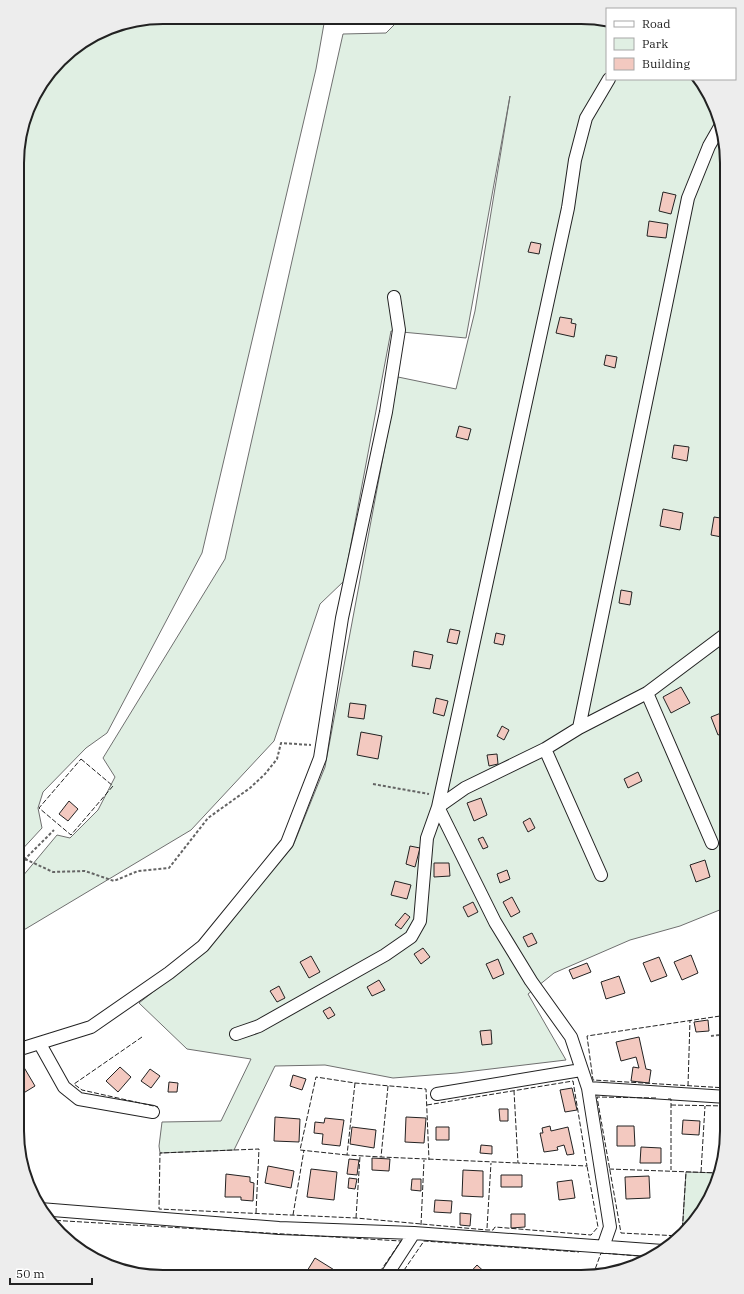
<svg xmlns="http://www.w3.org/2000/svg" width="744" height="1294" viewBox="0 0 744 1294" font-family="'IBM Plex Serif',serif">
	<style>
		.green { fill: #e0efe3; stroke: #6f6f6f }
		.building { fill: #f3c9c0; stroke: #222 }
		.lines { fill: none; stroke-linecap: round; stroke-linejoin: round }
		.minor-casing { stroke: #222; stroke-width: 14 }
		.path { stroke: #646464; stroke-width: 2; stroke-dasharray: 3 2; stroke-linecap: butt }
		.minor { stroke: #fff; stroke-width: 12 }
		.fence { stroke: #222; stroke-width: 1; stroke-dasharray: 5 2; stroke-linecap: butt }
		.rim { fill: none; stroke: #222; stroke-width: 2 }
	</style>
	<rect width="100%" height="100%" fill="#fff"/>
	<path class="green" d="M163,17L325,18L316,69L202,553L107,733L86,748L43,792L38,808L42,828L17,855L18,144L32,98L67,53L107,28Z
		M401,18L607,20V79H694L719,116L727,163V907L680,926L630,940L554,973L528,994L566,1060L457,1073L393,1078L325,1065L275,1066L234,1150L160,1153L159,1146L162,1122L221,1121L251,1059L187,1049L139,1003L197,957L293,846L325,767L398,377L456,389L475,311L510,96L466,338L391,331L344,581L320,604L274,741L191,830L17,934V883L57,835L70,838L98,810L115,777L103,758L225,559L343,34L386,33Z
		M686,1172L719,1173C714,1197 699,1217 682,1235Z"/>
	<path class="building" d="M663,192L676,195L671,214L659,211Z
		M649,221L668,224L666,238L647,236Z
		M531,242L541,244L539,254L528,252Z
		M560,317L572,319L571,323L576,324L574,337L556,333Z
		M606,355L617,357L615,368L604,365Z
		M459,426L471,429L468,440L456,437Z
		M674,445L689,447L687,461L672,458Z
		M663,509L683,513L680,530L660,526Z
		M714,517L727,519V538L711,535Z
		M621,590L632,592L630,605L619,603Z
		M450,629L460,631L457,644L447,642Z
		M496,633L505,635L503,645L494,643Z
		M414,651L433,655L430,669L412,666Z
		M681,687L690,703L671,713L663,697Z
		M436,698L448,701L444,716L433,713Z
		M350,703L366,705L364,719L348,717Z
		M721,713L727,732L718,735L711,717Z
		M502,726L509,730L504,740L497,736Z
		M361,732L382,736L378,759L357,755Z
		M497,754L498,764L489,766L487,755Z
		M638,772L642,781L628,788L624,779Z
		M481,798L487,815L474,821L467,803Z
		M69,801L78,809L68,821L59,814Z
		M530,818L535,828L528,832L523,822Z
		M483,837L488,847L483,849L478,839Z
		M410,846L420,848L415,867L406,864Z
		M705,860L710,877L696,882L690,865Z
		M434,863H449L450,876L434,877Z
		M507,870L510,879L500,883L497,874Z
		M395,881L411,885L407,899L391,895Z
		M512,897L520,912L511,917L503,902Z
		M473,902L478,912L468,917L463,907Z
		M405,913L410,917L401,929L395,925Z
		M532,933L537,943L528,947L523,937Z
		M423,948L430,957L421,964L414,954Z
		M691,955L698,973L682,980L674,962Z
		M311,956L320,972L309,978L300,962Z
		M659,957L667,976L651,982L643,963Z
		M498,959L504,974L493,979L486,964Z
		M587,963L591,972L573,979L569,970Z
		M619,976L625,993L606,999L601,982Z
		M379,980L385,990L372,996L367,987Z
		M279,986L285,998L277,1002L270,991Z
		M330,1007L335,1015L328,1019L323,1011Z
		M708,1020L709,1031L696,1032L694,1022Z
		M491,1030L492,1044L482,1045L480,1031Z
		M639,1037L646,1069L651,1070L649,1083L631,1081L633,1067L639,1068L636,1057L621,1061L616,1042Z
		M22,1064L35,1086L17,1097V1067Z
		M120,1067L131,1077L118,1092L106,1081Z
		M150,1069L160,1076L151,1088L141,1081Z
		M293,1075L306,1079L302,1090L290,1086Z
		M169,1082L178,1083L177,1092H168Z
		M572,1088L577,1110L565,1112L560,1090Z
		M499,1109H508V1121H500Z
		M275,1117L300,1119L299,1142L274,1141Z
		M406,1117L426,1118L424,1143L405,1142Z
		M325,1118L344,1120L340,1146L322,1144L323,1134L314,1133L315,1122L324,1123Z
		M683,1120L700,1121L699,1135L682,1134Z
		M550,1126L551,1131L568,1127L574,1154L567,1155L564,1145L557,1147L558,1150L544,1152L540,1133H543L542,1128Z
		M617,1126H634L635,1146H617Z
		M352,1127L376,1130L374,1148L350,1144Z
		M436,1127H449V1140H436Z
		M481,1145L492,1146V1154L480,1153Z
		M641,1147L661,1148V1163H640Z
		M372,1158L390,1159L389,1171L372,1170Z
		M349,1159L359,1160L357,1175L347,1174Z
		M268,1166L294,1171L291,1188L265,1183Z
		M311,1169L337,1172L334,1200L307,1197Z
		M463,1170L483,1171V1197L462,1196Z
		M226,1174L250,1177V1182L254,1183L253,1201L241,1200V1197H225Z
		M501,1175H522V1187H501Z
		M649,1176L650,1198L626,1199L625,1177Z
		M349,1178L357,1179L355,1189L348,1188Z
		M412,1179H421V1191L411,1190Z
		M572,1180L575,1198L559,1200L557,1182Z
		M435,1200L452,1201L451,1213L434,1212Z
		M460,1213L471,1214L470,1226L460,1225Z
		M511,1214H525V1227L511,1228Z
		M315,1258L344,1276H304Z
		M477,1265L490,1277H466Z"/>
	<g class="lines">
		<defs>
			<path id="minor" d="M647,693L712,843
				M579,728L688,198L709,146L721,125
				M545,749L601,875
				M236,1034L259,1026L385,955L411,937L420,921L427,838L438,807L465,788L545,749L579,728L647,693L727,633
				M40,1044L64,1087L79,1099L153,1112
				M17,1050L91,1027L169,973L203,946L287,843L320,758L342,618L386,412L399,330L394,297
				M588,1088L727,1097
				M437,1094L581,1070
				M40,1209L279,1228L414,1233L663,1251
				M603,1247L610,1227L588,1088L571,1037L531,981L495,922L438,807L568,208L575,160L586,118L609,79
				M386,1276L414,1233"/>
		</defs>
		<use href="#minor" class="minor-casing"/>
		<path class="path" d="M373,784L429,794
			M25,859L53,872L85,871L114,881L138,871L169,868L208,818L250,788L265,774L277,759L281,743L311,745
			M17,867L54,830
			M711,1036L727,1034"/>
		<use href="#minor" class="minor"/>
		<path class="fence" d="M81,759L113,786L71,835L39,808Z
			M142,1037L74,1084L82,1090L158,1107
			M355,1083L347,1155L381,1157
			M388,1086L381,1157L518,1163
			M688,1086L690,1020
			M727,1088L593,1080L587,1036L727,1015
			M656,1098L597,1097L621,1233L680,1236
			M668,1099H671V1170
			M427,1105L573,1081L587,1166L518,1163L514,1091
			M671,1105L727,1106
			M347,1155L300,1150L316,1077L355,1083L426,1089L429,1160
			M609,1169L719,1173
			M701,1172L705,1106
			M256,1213L259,1149L160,1153L159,1209L356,1218L487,1230H493L495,1227L591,1235L598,1227L587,1166
			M293,1215L304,1150
			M356,1218L360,1156
			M49,1220L401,1241L377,1276
			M421,1225L424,1160
			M487,1228L491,1163
			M682,1235L686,1172
			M593,1275L601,1253L651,1257
			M400,1276L424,1241L579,1252"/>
	</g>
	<path d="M0 0H744V1294H0ZM163 24H581A139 139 0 0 1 720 163V1131A139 139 0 0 1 581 1270H163A139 139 0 0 1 24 1131V163A139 139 0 0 1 163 24Z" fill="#ededed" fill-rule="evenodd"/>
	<path class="rim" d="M163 24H581A139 139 0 0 1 720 163V1131A139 139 0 0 1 581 1270H163A139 139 0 0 1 24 1131V163A139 139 0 0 1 163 24Z"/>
	<rect x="606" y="8" width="130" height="72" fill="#ffffff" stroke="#a7a7a7"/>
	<rect x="614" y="21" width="20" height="6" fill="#ffffff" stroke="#a7a7a7"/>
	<text x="642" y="28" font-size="12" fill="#222222">Road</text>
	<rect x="614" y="38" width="20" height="12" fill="#e0efe3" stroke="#a7a7a7"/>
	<text x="642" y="48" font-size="12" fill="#222222">Park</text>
	<rect x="614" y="58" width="20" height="12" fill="#f3c9c0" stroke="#a7a7a7"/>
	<text x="642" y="68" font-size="12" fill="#222222">Building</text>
	<path d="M10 1278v6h82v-6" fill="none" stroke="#222222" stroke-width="2"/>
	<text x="16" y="1278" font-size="12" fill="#222222" stroke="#ffffff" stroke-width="3" paint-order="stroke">50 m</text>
</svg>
